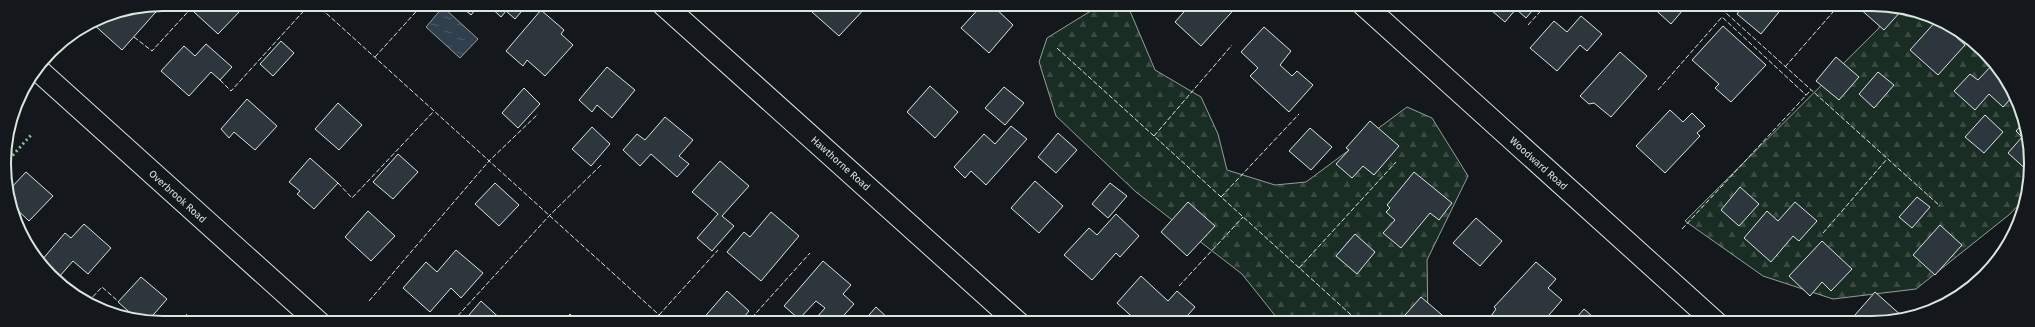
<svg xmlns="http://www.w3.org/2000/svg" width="2035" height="327" viewBox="0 0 2035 327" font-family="'Fira Sans',sans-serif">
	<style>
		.forest { fill: url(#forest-firs); stroke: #939e99 }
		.water { fill: url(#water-ripples); stroke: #939e99 }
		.building { fill: #2c363c; stroke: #d8e6dc }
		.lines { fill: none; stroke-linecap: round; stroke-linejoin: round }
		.minor-casing { stroke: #d8e6dc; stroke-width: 24 }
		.minor { stroke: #14181c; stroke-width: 22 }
		.hedge { stroke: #8ac095; stroke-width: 3; stroke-dasharray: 2 3; stroke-linecap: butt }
		.fence { stroke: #d8e6dc; stroke-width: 1; stroke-dasharray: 5 2; stroke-linecap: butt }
		.labels { text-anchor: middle; stroke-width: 3; stroke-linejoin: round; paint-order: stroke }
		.street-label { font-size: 10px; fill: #d8e6dc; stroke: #14181c }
		.rim { fill: none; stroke: #d8e6dc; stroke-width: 2 }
	</style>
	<defs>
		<pattern id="forest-firs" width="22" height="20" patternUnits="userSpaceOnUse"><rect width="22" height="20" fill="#1a2d24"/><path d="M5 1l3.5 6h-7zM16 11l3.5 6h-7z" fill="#3b4b43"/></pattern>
		<pattern id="water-ripples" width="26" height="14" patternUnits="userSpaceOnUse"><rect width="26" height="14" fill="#2f3f4d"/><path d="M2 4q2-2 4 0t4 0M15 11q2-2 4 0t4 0" fill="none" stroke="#4c5b66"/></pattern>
	</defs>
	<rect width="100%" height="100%" fill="#14181c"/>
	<path class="forest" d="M1102,4H1127L1155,70L1201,97L1218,134L1227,170L1275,185L1306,182L1407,107L1432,118L1468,176L1427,260L1428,323H1281L1242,274L1136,192L1056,116L1039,62L1047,38Z
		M1884,5L1942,21L1992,59L2023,112L2031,174L2024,199L2010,214L1916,289L1833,299L1763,276L1685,221L1879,28Z"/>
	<path class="water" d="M443,7L478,39L460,58L426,27Z"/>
	<path class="building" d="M163,4L122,50L92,23L103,16Z
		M201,4H235L241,10L218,34L194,12Z
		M458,4H480L471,15Z
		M487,4H528L515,19L506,11L501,17Z
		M803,4H869L839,36Z
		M983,4H991L1013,25L989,53L961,28Z
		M1191,4H1239L1201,46L1175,22Z
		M1484,4H1538L1526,18L1516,9L1505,22Z
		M1649,4H1688L1671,24Z
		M1744,4H1779L1783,7L1761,34L1737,14Z
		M1860,4H1882L1902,10L1884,30L1858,7Z
		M541,10L564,30L561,34L573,45L545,76L527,60L523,66L506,51Z
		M1581,16L1602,34L1587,51L1580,45L1557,71L1530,48L1554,21L1567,32Z
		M1937,20L1965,45L1938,75L1910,50Z
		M1723,26L1766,65L1731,102L1715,88L1719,84L1692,60Z
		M1264,27L1291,51L1280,65L1292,76L1297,71L1313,85L1289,112L1250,76L1258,68L1241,52Z
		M281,41L294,53L273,76L260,64Z
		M206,44L232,67L220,80L211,72L189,96L161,71L184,46L195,56Z
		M1620,52L1647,76L1611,117L1594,103L1589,104L1580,96Z
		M1836,57L1859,77L1839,100L1816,81Z
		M1994,63L2013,96L2003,107L1989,94L1975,110L1954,91L1970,74L1978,80Z
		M607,67L635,90L612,118L597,105L592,112L579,100Z
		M1878,72L1894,85L1874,108L1859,94Z
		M930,86L958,112L935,138L907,112Z
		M1004,87L1024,103L1005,125L985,108Z
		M524,88L540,104L518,128L502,113Z
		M247,99L277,126L255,150L234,132L229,138L221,129Z
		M338,103L362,125L339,150L315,129Z
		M1670,110L1683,122L1692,113L1705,126L1697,133L1700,136L1665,173L1636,146Z
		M1985,115L2003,132L1984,153L1965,137Z
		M665,117L693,140L679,156L689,164L677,177L651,154L640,166L623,150L637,134L645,140Z
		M1370,121L1399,146L1374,175L1363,166L1352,178L1336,164L1349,150L1346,148Z
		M2024,122L2030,173L2008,153L2022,137L2016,131Z
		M1011,126L1027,139L986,185L971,171L965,178L954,167L984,134L995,144Z
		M592,127L610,144L591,166L572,149Z
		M1310,128L1332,147L1311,170L1289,151Z
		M1058,133L1077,150L1056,173L1038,157Z
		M398,154L418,172L393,199L373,182Z
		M310,158L338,183L314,209L297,194L300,191L289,182Z
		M720,161L749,186L722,216L734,226L712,251L697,238L718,214L692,192Z
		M26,172L53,196L29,221L11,204L9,190Z
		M1414,172L1452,203L1439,220L1430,213L1401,248L1383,233L1395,220L1386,212L1390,208L1387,205Z
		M1035,181L1063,206L1039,233L1011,208Z
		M495,183L519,205L499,226L475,204Z
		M1110,183L1127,196L1108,218L1092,204Z
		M1740,187L1759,204L1739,226L1721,210Z
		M1917,197L1930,207L1912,228L1899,217Z
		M1188,202L1215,226L1187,256L1161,232Z
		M1795,202L1817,221L1799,241L1793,236L1771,262L1744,238L1767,211L1778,221Z
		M368,211L395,236L371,261L345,237Z
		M771,212L799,236L761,281L727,252L744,232L750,237Z
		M1116,214L1139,236L1120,257L1116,253L1092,280L1064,255L1089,228L1097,235Z
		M1476,218L1502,241L1480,266L1453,243Z
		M84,224L111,248L88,274L73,261L59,277L41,261L65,233L71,238Z
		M1940,225L1962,245L1935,275L1913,255Z
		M1355,234L1375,252L1357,274L1336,256Z
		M1822,241L1852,269L1831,291L1822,282L1810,296L1789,276Z
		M456,250L483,273L461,298L451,288L430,312L403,288L426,262L437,272Z
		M823,261L851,285L843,294L854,304L837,323H823L817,317L825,308L816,301L799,319L784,306Z
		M1536,262L1556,279L1548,288L1562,300L1542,323H1486L1496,309L1494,307Z
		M1141,276L1168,301L1177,291L1195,307L1181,323H1139L1117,303Z
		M141,277L167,299L148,321L136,318L118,302Z
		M727,291L749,311L739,323H703L701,321Z
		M1875,292L1903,317L1882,323H1848Z
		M1421,297L1449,321L1447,323H1398Z
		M481,301L505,323H462Z
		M876,307L893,323H862Z
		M1584,309L1600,323H1572Z
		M570,314L579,323H562Z"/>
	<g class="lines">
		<defs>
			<path id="minor" d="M663,4L1018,323
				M1363,4L1716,323
				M38,70L319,323"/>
		</defs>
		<use href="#minor" class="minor-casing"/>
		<use href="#minor" class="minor"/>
		<path class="hedge" d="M6,163L31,135"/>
		<path class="fence" d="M316,4L668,323
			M1716,4L1940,206
			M1528,25L1547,4
			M134,37L152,51L195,4
			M1057,48L1360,323
			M375,57L423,4
			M1785,67L1840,4
			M220,80L231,91L310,4
			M1658,90L1722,17L1806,95
			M1154,136L1232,45
			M338,183L352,198L434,111
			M1221,197L1299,114
			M1682,229L1811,90
			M1823,233L1887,159
			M1299,268L1396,162
			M1179,286L1243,217
			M369,301L489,161L538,114
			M88,302L102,287L119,302
			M659,315L718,250
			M453,321L549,216L601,165
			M180,323L187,314
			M747,323L810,253"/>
	</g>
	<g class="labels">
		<g class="street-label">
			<text transform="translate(841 163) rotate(42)" y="4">Hawthorne Road</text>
			<text transform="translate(1539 163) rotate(42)" y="4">Woodward Road</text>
			<text transform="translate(178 196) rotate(42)" y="4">Overbrook Road</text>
		</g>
	</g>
	<path d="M0 0H2035V327H0ZM163 11H1872A152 152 0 0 1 2024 163V164A152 152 0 0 1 1872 316H163A152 152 0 0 1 11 164V163A152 152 0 0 1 163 11Z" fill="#14181c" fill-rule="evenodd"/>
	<path class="rim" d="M163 11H1872A152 152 0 0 1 2024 163V164A152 152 0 0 1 1872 316H163A152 152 0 0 1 11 164V163A152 152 0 0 1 163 11Z"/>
</svg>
